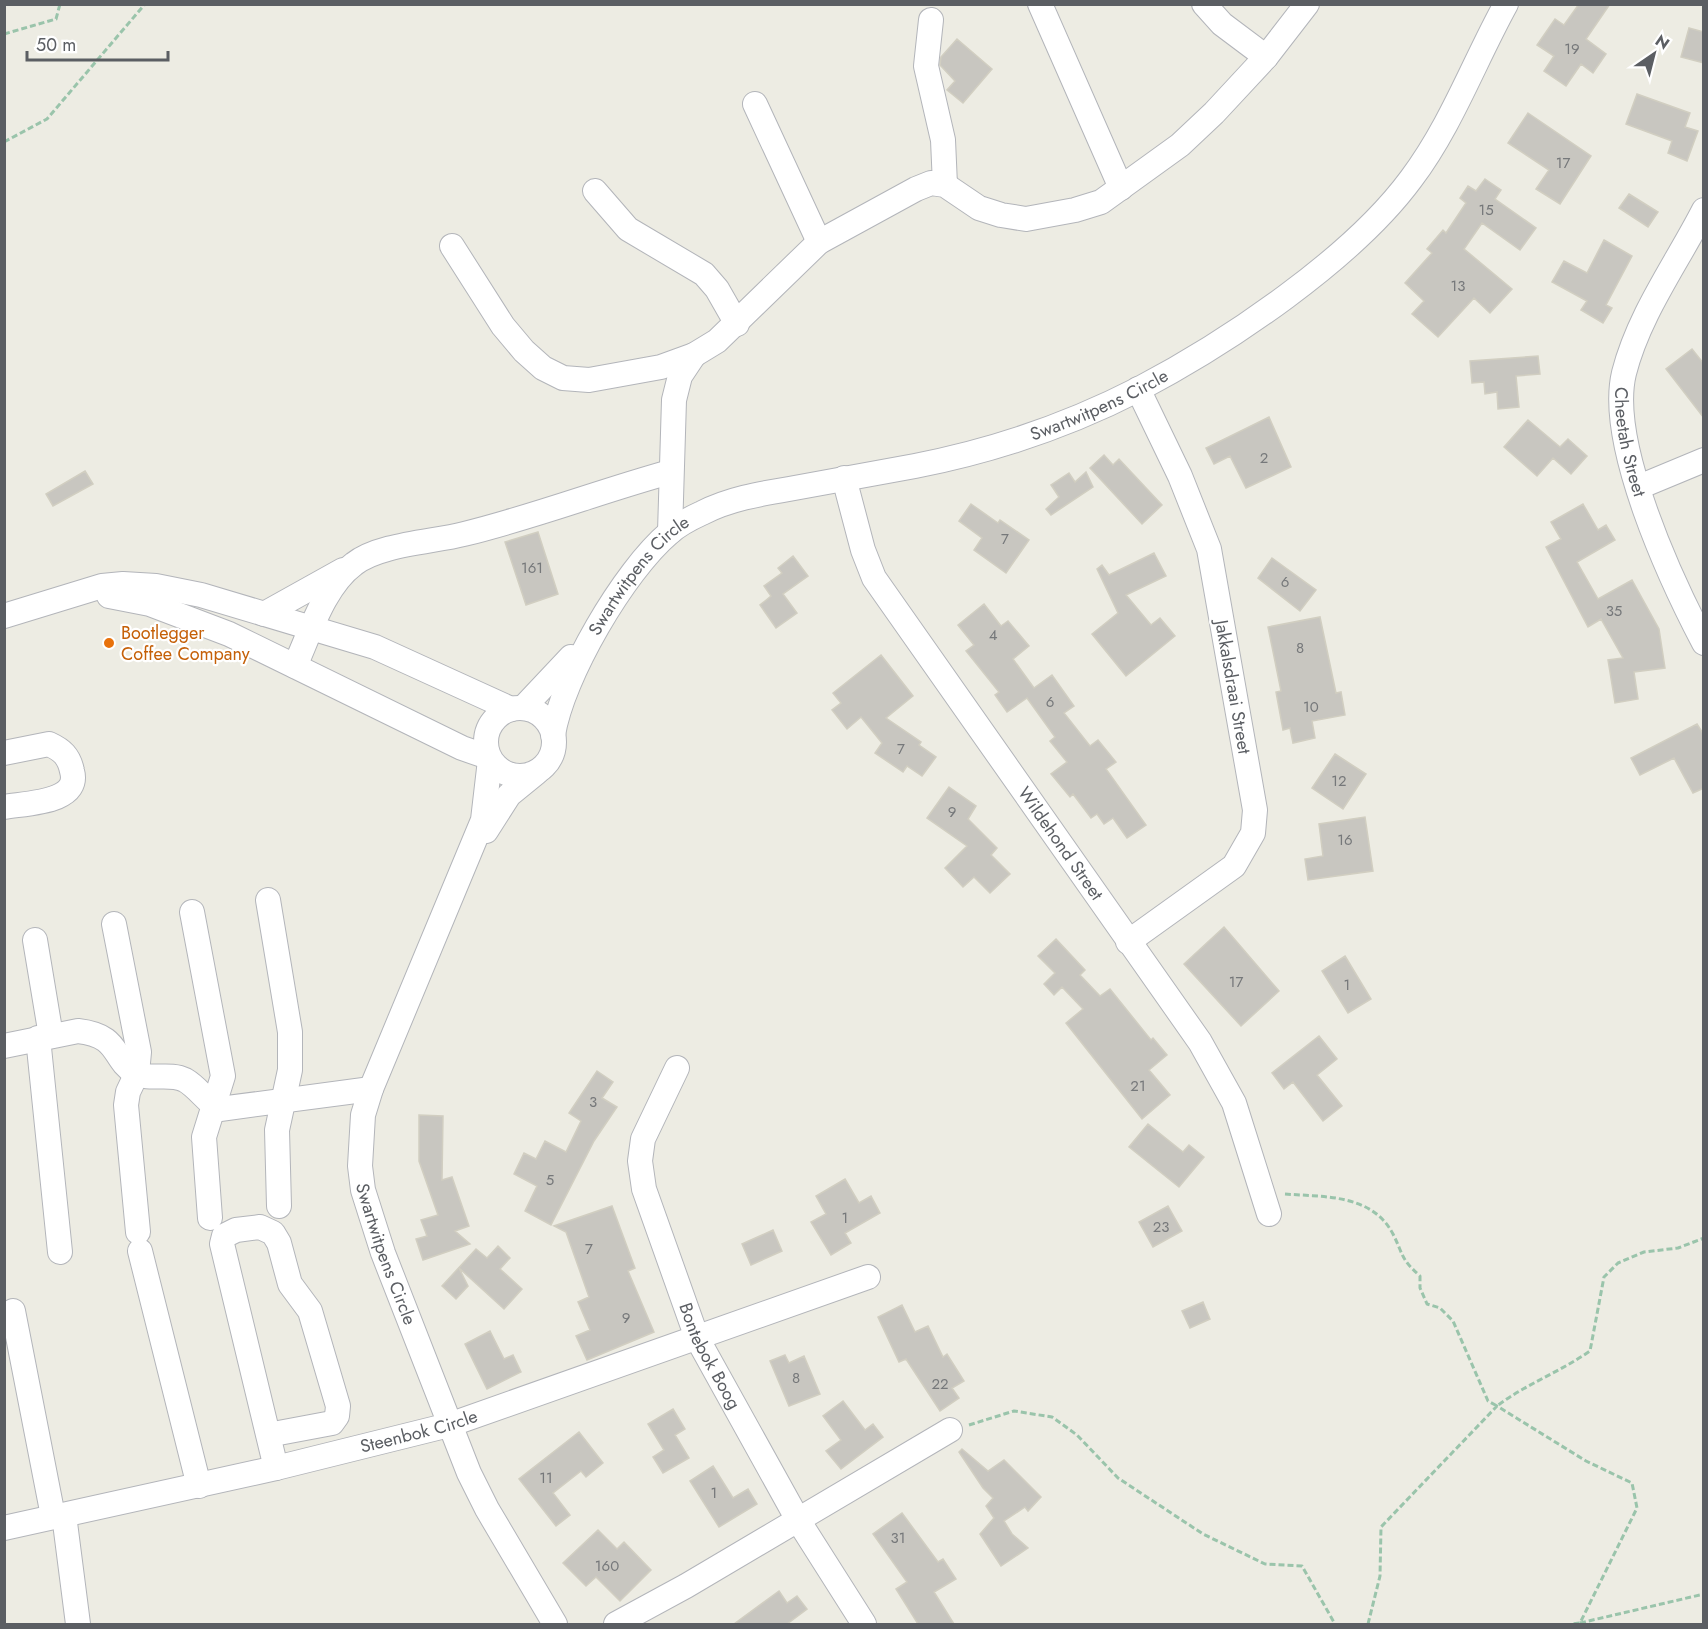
<svg xmlns="http://www.w3.org/2000/svg" width="1708" height="1629" viewBox="0 0 1708 1629" font-family="Jost,sans-serif">
	<style>
		.building { fill: #c8c6c0; stroke: #d1cec1; stroke-width: 1.5 }
		.lines { fill: none; stroke-linecap: round; stroke-linejoin: round }
		.minor-casing { stroke: #b3b5ba; stroke-width: 26 }
		.path { stroke: #9ac4ab; stroke-width: 3; stroke-dasharray: 6 3; stroke-linecap: butt }
		.minor { stroke: #fff; stroke-width: 24 }
		.food-dot { fill: #e8710a; stroke: #fff; stroke-width: 2 }
		.labels { text-anchor: middle; stroke-width: 4.5; stroke-linejoin: round; paint-order: stroke }
		.number-label { font-size: 15px; fill: #76787a }
		.street-label { font-size: 18px; fill: #5b5e63; stroke: #fff }
		.food-label { font-size: 18px; fill: #c56008; stroke: #fff; text-anchor: start }
	</style>
	<rect width="100%" height="100%" fill="#edece3"/>
	<path class="building" d="M1579,4H1610L1586,39L1606,54L1593,73L1581,64L1566,86L1544,71L1554,56L1537,45L1555,19L1564,25Z
		M1689,28L1704,32V63L1681,57Z
		M957,39L992,69L963,103L947,90L955,81L940,65L941,57Z
		M1637,94L1690,113L1685,127L1698,131L1687,161L1668,153L1672,141L1626,124Z
		M1528,113L1591,156L1560,204L1536,189L1549,170L1508,143Z
		M1485,179L1501,190L1495,199L1536,228L1520,250L1482,223L1464,249L1512,289L1490,313L1474,298L1438,337L1412,314L1424,301L1405,283L1432,253L1427,249L1443,230L1446,233L1466,203L1460,198L1468,186L1476,191Z
		M1629,194L1658,212L1648,227L1619,208Z
		M1604,240L1632,256L1606,305L1612,308L1603,323L1581,310L1587,301L1552,282L1564,261L1587,273Z
		M1692,349L1704,364V418L1666,369Z
		M1538,356L1540,374L1516,376L1519,407L1498,409L1497,392L1485,394L1484,382L1472,383L1470,361Z
		M1269,417L1291,467L1246,488L1230,456L1214,464L1206,448Z
		M1528,420L1560,447L1568,439L1587,456L1571,474L1553,458L1537,476L1504,447Z
		M1104,455L1113,465L1119,459L1162,505L1142,524L1090,468Z
		M85,471L93,484L53,506L46,494Z
		M1086,472L1093,487L1051,515L1046,509L1059,497L1051,485L1069,473L1075,482Z
		M971,504L998,523L1000,520L1029,540L1006,573L974,550L982,538L959,521Z
		M1583,504L1598,530L1606,525L1615,540L1577,562L1598,599L1632,580L1659,629L1665,668L1634,672L1638,699L1615,703L1608,660L1623,658L1601,619L1588,627L1546,547L1561,539L1551,522Z
		M538,532L558,594L526,605L505,542Z
		M1154,553L1166,576L1126,595L1151,625L1160,618L1175,636L1126,676L1092,634L1118,613L1097,569L1102,565L1109,575Z
		M793,556L808,576L783,594L797,613L776,628L760,605L771,596L764,586L782,573L778,568Z
		M1272,558L1316,590L1300,611L1258,578Z
		M984,604L1001,626L1008,621L1029,646L1013,659L1034,688L1052,675L1074,706L1064,713L1090,746L1098,740L1116,762L1106,769L1146,825L1127,838L1113,818L1104,824L1097,814L1091,818L1073,794L1070,797L1051,774L1067,762L1050,741L1055,737L1027,698L1007,712L995,695L999,692L966,651L974,645L958,625Z
		M1320,617L1336,693L1341,692L1345,715L1312,721L1315,738L1293,743L1290,728L1283,730L1276,692L1281,691L1268,627Z
		M881,655L913,696L886,718L921,742L919,745L936,757L922,776L907,766L903,772L875,753L882,743L861,717L847,729L832,710L841,703L833,693Z
		M1697,724L1704,735V788L1693,793L1674,758L1640,775L1631,758Z
		M1335,754L1366,774L1343,809L1312,788Z
		M949,787L976,806L968,819L997,848L991,855L1010,874L990,893L974,877L963,887L945,868L967,846L927,818Z
		M1365,817L1373,871L1308,880L1305,859L1323,856L1319,824Z
		M1224,927L1279,991L1241,1026L1184,964Z
		M1056,939L1085,970L1080,975L1100,996L1110,989L1151,1040L1153,1038L1167,1055L1149,1070L1170,1095L1142,1119L1066,1023L1083,1009L1062,987L1054,995L1044,984L1055,973L1038,956Z
		M1345,956L1371,999L1348,1013L1322,971Z
		M1319,1036L1337,1059L1317,1075L1342,1106L1323,1121L1293,1082L1284,1089L1272,1073Z
		M597,1071L613,1082L602,1098L617,1107L594,1141L551,1225L525,1211L537,1186L514,1174L524,1153L536,1159L545,1141L566,1152L581,1121L569,1113Z
		M419,1115L443,1116L442,1180L452,1177L469,1226L455,1231L470,1244L423,1260L416,1239L427,1236L421,1220L438,1215L419,1161Z
		M1148,1124L1183,1152L1189,1145L1204,1157L1179,1187L1129,1147Z
		M845,1179L859,1203L871,1196L880,1213L845,1233L851,1243L831,1255L811,1222L826,1214L816,1196Z
		M612,1206L635,1268L628,1271L654,1332L587,1360L576,1336L590,1330L578,1302L589,1297L566,1232L554,1226Z
		M1168,1206L1182,1231L1153,1247L1139,1222Z
		M773,1230L782,1251L751,1265L742,1244Z
		M498,1246L510,1258L500,1269L522,1289L504,1309L459,1268L468,1286L456,1299L442,1286L476,1249L487,1258Z
		M1203,1302L1210,1319L1190,1328L1182,1311Z
		M902,1305L915,1332L928,1326L943,1357L947,1354L964,1381L952,1388L959,1398L940,1411L906,1359L899,1362L878,1317Z
		M490,1331L504,1359L513,1355L521,1372L487,1389L465,1344Z
		M785,1355L789,1363L804,1356L820,1394L789,1406L770,1361Z
		M843,1401L865,1430L873,1424L883,1437L841,1469L826,1451L841,1440L823,1416Z
		M673,1409L685,1429L675,1435L689,1458L663,1473L653,1457L664,1450L648,1424Z
		M579,1432L603,1463L586,1477L581,1471L553,1493L570,1515L556,1526L519,1479Z
		M962,1449L988,1471L1004,1460L1041,1497L1028,1511L1025,1507L1004,1521L1012,1534L1028,1548L1001,1566L980,1534L994,1518L986,1506L993,1498L983,1488L959,1452Z
		M713,1466L733,1498L748,1489L757,1504L719,1527L690,1481Z
		M902,1513L938,1562L943,1559L956,1579L934,1592L954,1624H918L896,1589L907,1582L873,1534Z
		M598,1530L617,1549L624,1542L651,1570L620,1601L596,1577L586,1586L563,1563Z
		M779,1591L787,1603L797,1596L807,1609L787,1624H734Z"/>
	<g class="lines">
		<defs>
			<g id="minor">
				<path d="M1040,4L1121,188"/>
				<path d="M1204,4L1222,24L1266,57"/>
				<path d="M931,20L926,66L943,140L945,185"/>
				<path d="M755,104L819,242"/>
				<path d="M595,191L628,229L704,274L717,289L737,324"/>
				<path id="s1" d="M1704,210C1677,263 1639,314 1624,373C1607,443 1671,580 1704,643"/>
				<path d="M452,246L503,326L524,351L543,368L563,378L589,380L661,367L694,355L717,341L819,242L916,189L931,183L945,185L979,208L1001,215L1026,219L1075,210L1101,202L1180,145L1214,113L1266,57L1307,4"/>
				<path id="s2" d="M844,478L863,550L874,578L1200,1042L1234,1103L1269,1214"/>
				<path d="M1639,487L1704,460"/>
				<path d="M670,532L674,400L680,376L694,355"/>
				<path d="M109,596L150,604L229,634L462,748L488,757"/>
				<path d="M264,614L343,570"/>
				<path d="M4,616L102,586L123,584L156,586L201,595L375,647L511,709"/>
				<path d="M295,666C310,633 324,586 354,564C379,544 433,542 464,534C534,517 601,491 670,472"/>
				<circle cx="520" cy="742" r="34"/>
				<path d="M523,708L571,657"/>
				<path id="s3" d="M553,735C562,677 624,571 669,533C679,524 691,518 702,513C729,499 759,494 789,489C831,481 873,474 915,466C992,451 1069,425 1139,389C1227,343 1352,259 1411,179C1451,126 1474,62 1506,4"/>
				<path d="M4,753L49,744C62,750 69,756 72,771C81,803 26,803 4,807"/>
				<path id="s4" d="M490,760L483,820L371,1089L363,1115L360,1166L363,1190L383,1253L469,1473L487,1509L555,1624"/>
				<path d="M486,831L509,795L536,773"/>
				<path d="M268,900L290,1032V1070L277,1130L279,1206"/>
				<path d="M192,912L223,1076L204,1137L210,1218"/>
				<path d="M114,924L139,1052L137,1073L128,1092L126,1105L138,1232"/>
				<path d="M35,940L51,1036"/>
				<path d="M1128,942L1234,866L1253,833L1255,810L1209,549L1180,476L1138,389"/>
				<path d="M38,1038L60,1252"/>
				<path d="M4,1046L78,1031C121,1036 111,1058 135,1073C150,1081 169,1072 185,1080C199,1088 206,1102 220,1109L371,1089"/>
				<path id="s5" d="M677,1068L643,1139L640,1161L644,1189L697,1338L798,1520L864,1624"/>
				<path d="M140,1251L199,1486"/>
				<path d="M13,1311L53,1516"/>
				<path d="M268,1435L332,1423L337,1416L338,1406L310,1311L290,1284L279,1243L273,1233L260,1227L236,1230L224,1236L222,1244L276,1468"/>
				<path d="M64,1515L78,1624"/>
				<path id="s6" d="M4,1528L276,1468L449,1425L868,1277"/>
				<path d="M616,1624L686,1586L950,1430"/>
			</g>
		</defs>
		<use href="#minor" class="minor-casing"/>
		<path class="path" d="M4,34L56,19L60,4
			M4,142L47,119L145,4
			M1285,1194C1325,1197 1372,1194 1393,1234C1404,1256 1400,1258 1420,1276V1288L1427,1304L1440,1308L1453,1321L1488,1401L1497,1406C1526,1384 1560,1372 1590,1351L1604,1277L1618,1263L1644,1252L1678,1248L1704,1238
			M969,1425L1014,1411L1052,1417L1077,1435L1118,1478L1203,1534L1265,1564L1302,1566L1335,1624
			M1580,1623L1704,1594
			M1368,1624L1380,1576L1381,1527L1497,1406L1586,1461L1632,1483L1637,1508L1580,1623L1571,1624"/>
		<use href="#minor" class="minor"/>
	</g>
	<circle class="food-dot" cx="109" cy="643" r="6"/>
	<g class="labels">
		<g class="number-label">
			<text x="1572" y="54">19</text>
			<text x="1563" y="168">17</text>
			<text x="1486" y="215">15</text>
			<text x="1458" y="291">13</text>
			<text x="1264" y="463">2</text>
			<text x="1005" y="544">7</text>
			<text x="532" y="573">161</text>
			<text x="1285" y="587">6</text>
			<text x="1614" y="616">35</text>
			<text x="993" y="640">4</text>
			<text x="1300" y="653">8</text>
			<text x="1050" y="707">6</text>
			<text x="1311" y="712">10</text>
			<text x="901" y="754">7</text>
			<text x="1339" y="786">12</text>
			<text x="952" y="817">9</text>
			<text x="1345" y="845">16</text>
			<text x="1236" y="987">17</text>
			<text x="1347" y="990">1</text>
			<text x="1138" y="1091">21</text>
			<text x="593" y="1107">3</text>
			<text x="550" y="1185">5</text>
			<text x="845" y="1223">1</text>
			<text x="1161" y="1232">23</text>
			<text x="589" y="1254">7</text>
			<text x="626" y="1323">9</text>
			<text x="796" y="1383">8</text>
			<text x="940" y="1389">22</text>
			<text x="546" y="1483">11</text>
			<text x="714" y="1498">1</text>
			<text x="898" y="1543">31</text>
			<text x="607" y="1571">160</text>
		</g>
		<g class="street-label">
			<text dy="6" stroke="none"><textPath href="#s3" startOffset="688">Swartwitpens Circle</textPath></text>
			<text dy="6" stroke="none"><textPath href="#s1" startOffset="252">Cheetah Street</textPath></text>
			<text dy="6" stroke="none"><textPath href="#s3" startOffset="184">Swartwitpens Circle</textPath></text>
			<text transform="translate(1233 687) rotate(80)" y="6">Jakkalsdraai Street</text>
			<text dy="6" stroke="none"><textPath href="#s2" startOffset="429">Wildehond Street</textPath></text>
			<text dy="6" stroke="none"><textPath href="#s4" startOffset="522">Swartwitpens Circle</textPath></text>
			<text dy="6" stroke="none"><textPath href="#s5" startOffset="309">Bontebok Boog</textPath></text>
			<text dy="6" stroke="none"><textPath href="#s6" startOffset="426">Steenbok Circle</textPath></text>
		</g>
		<g class="food-label">
			<text x="121" y="639">Bootlegger<tspan x="121" dy="21">Coffee Company</tspan></text>
		</g>
	</g>
	<rect width="1708" height="1629" fill="none" stroke="#5b5e63" stroke-width="12"/>
	<g transform="translate(1654 54) rotate(35)" stroke="#ffffff" stroke-width="4.5" paint-order="stroke">
	<path d="M0-4.5L10 22L0 15L-10 22Z" fill="#5b5e63"/>
	<text y="-9" font-size="16" font-weight="bold" text-anchor="middle" fill="#5b5e63">N</text>
	</g>
	<path d="M27 51v9h141v-9" fill="none" stroke="#5b5e63" stroke-width="3"/>
	<text x="36" y="51" font-size="18" fill="#5b5e63" stroke="#ffffff" stroke-width="4.5" paint-order="stroke">50 m</text>
</svg>
